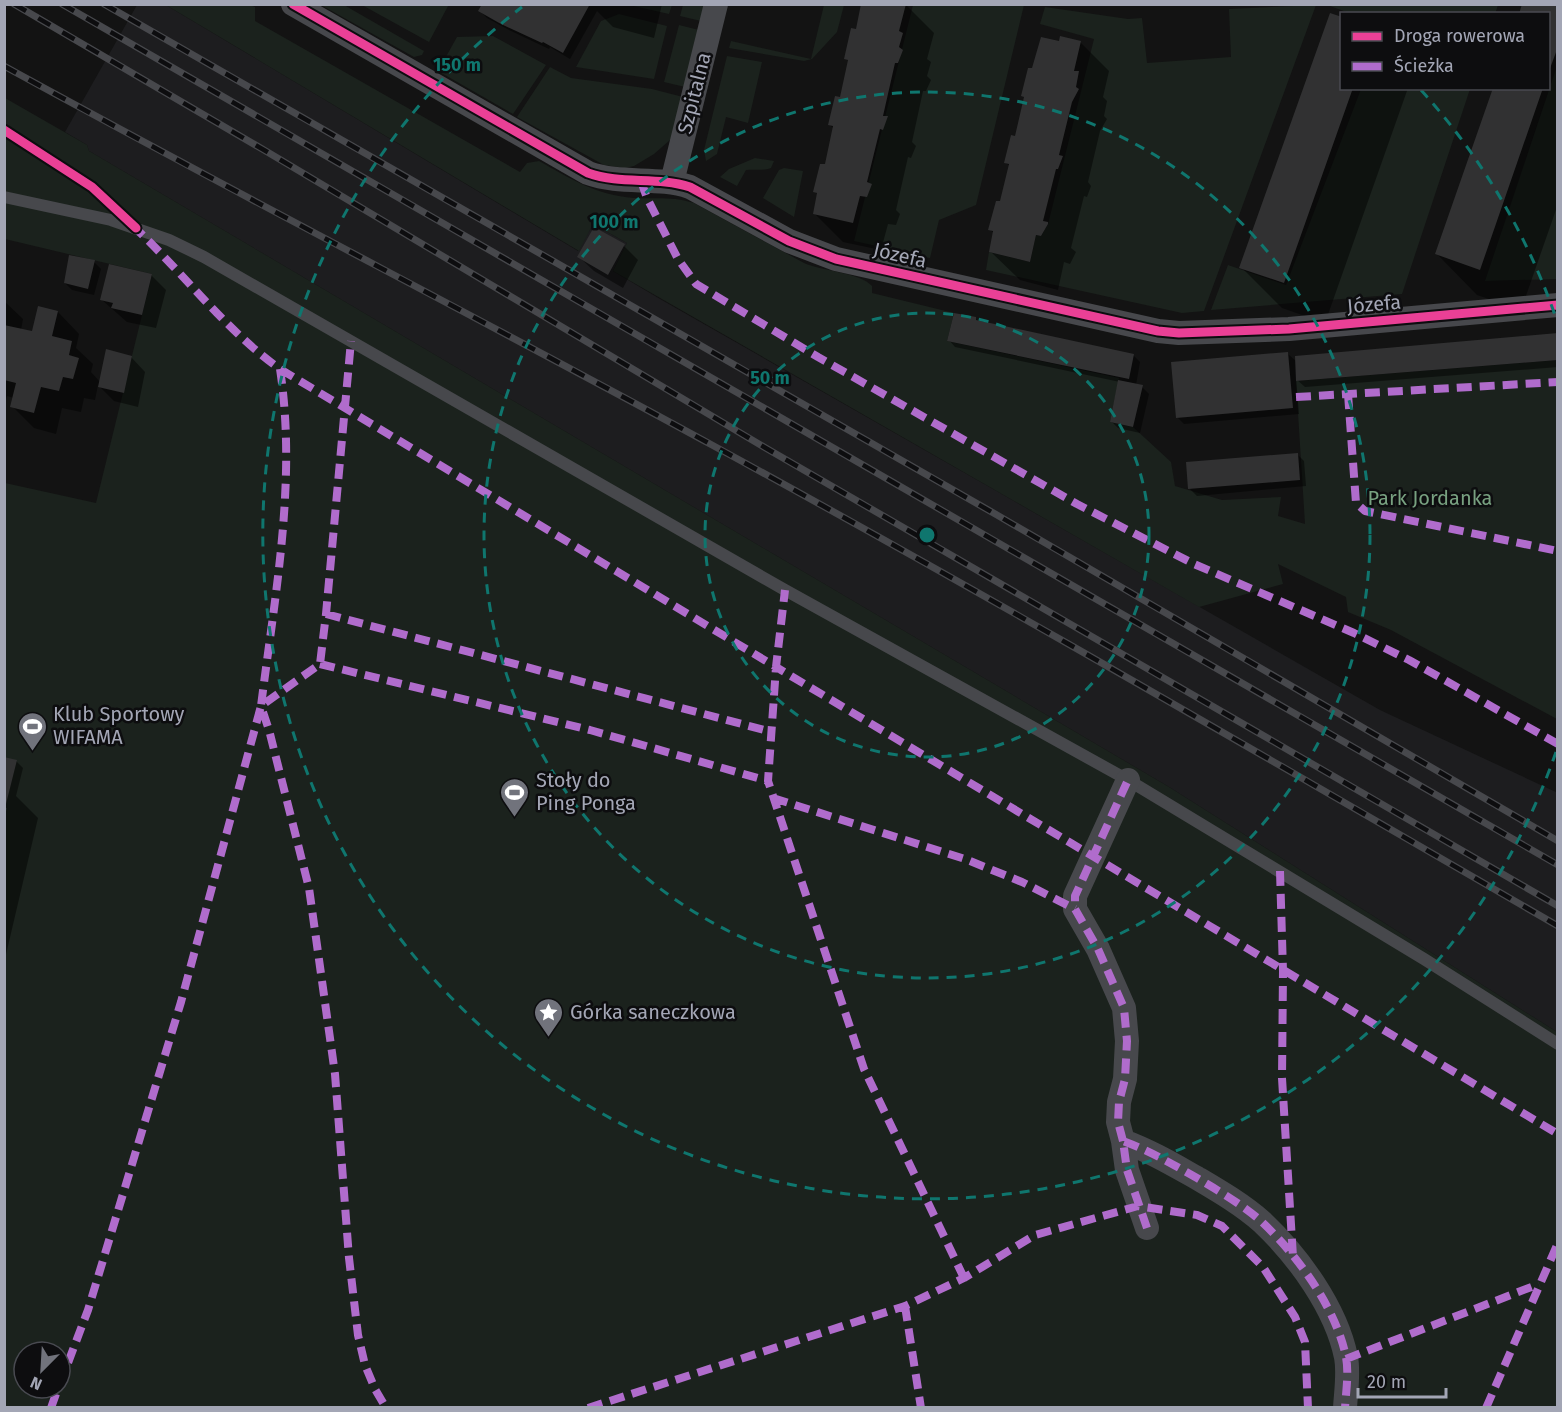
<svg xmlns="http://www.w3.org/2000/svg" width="1562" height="1412" viewBox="0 0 1562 1412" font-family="'Fira Sans',sans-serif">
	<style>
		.built { fill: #1d1d1f }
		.green { fill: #1b221d; fill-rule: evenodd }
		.shadow { fill: #0007 }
		.building { fill: #313132 }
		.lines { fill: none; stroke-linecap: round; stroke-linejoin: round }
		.lane { stroke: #47484c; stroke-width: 12 }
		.street { stroke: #47484c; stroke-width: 24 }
		.rail-casing { stroke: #47484c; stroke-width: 7 }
		.rail { stroke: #0d0d0f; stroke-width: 4.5; stroke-dasharray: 14; stroke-linecap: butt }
		.quiet { stroke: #b06ccc; stroke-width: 8; stroke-dasharray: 15 8; stroke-linecap: butt }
		.cycleway-casing { stroke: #0d0d0f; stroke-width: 13 }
		.cycleway { stroke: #ea4096; stroke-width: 9 }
		.ring { fill: none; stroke: #0f766e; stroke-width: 3; stroke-dasharray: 10 8 }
		.labels { text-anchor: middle; stroke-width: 5; stroke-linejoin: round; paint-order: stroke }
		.street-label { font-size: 20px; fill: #a3a6b5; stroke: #0d0d0f }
		.park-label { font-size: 20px; fill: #78a180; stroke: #0d0d0f }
		.poi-label { font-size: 20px; fill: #a3a6b5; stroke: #0d0d0f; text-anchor: start }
		.centre { fill: #0f766e; stroke: #0d0d0f; stroke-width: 3 }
		.ring-label { font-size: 18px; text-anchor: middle; font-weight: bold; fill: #0f766e; stroke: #0d0d0f; stroke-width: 5; stroke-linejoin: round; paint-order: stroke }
	</style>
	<rect width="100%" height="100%" fill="#131313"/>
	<path class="built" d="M137,5H166L578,251L593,224L627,243L613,271L660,299L1380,710L1558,793L1557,1032L1169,787L89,151L87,145L65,132Z"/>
	<path class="green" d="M1359,4H1498V5L1495,14H1352L1330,6Z
		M166,5H250L255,7V21L520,172L527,163L539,161C571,179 596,195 634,198C655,199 673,196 694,203L804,263C822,271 861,273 872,286V293L954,313L947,341L1119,378L1110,422L1133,427L1171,462L1175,486L1222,500L1281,497L1278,516L1305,524L1296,381L1557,360V719L1391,630L1348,612L1346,597L1278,564L1283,584L1199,607L613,271L627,243L593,224L579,251Z
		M321,5H344L424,51L422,55L414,57Z
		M446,5L448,6L429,42L362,5Z
		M629,5L672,4V5L669,14Z
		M683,5H704L701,21L680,16Z
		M824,5H844L837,32L812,59L804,61L729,48L731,41L811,59Z
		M913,5H1024L976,205L939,220L930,258L854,241Z
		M1316,5L1204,311L1182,313L986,270L989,252L1030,262L1036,235L1041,236L1048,224L1094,39L1040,24L1045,7L1128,19L1142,18L1147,63L1231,57L1229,9Z
		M619,14L667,26L654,79L576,67L601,21Z
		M679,25L699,30L685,87L664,82Z
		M493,36L546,65L513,114L438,71L457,37Z
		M727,56L762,62L748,123L726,117L717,154L706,161L704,150Z
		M1557,66V279L1485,281Z
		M550,67L571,78L652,89L683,97L673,136L670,140L654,154L634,166L625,168L604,165L517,117Z
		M1361,89H1470L1402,294L1211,310L1228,265L1286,285Z
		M5,98L87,145L89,151L1169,787L1557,1032V1407H5V483L96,503L152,274L5,239ZM24,1352H60V1388H24Z
		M755,158L774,161L771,168C763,171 755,169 746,170L737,186L720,177L729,169Z
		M784,168L803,171L794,217L763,198L779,170Z"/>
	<path class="shadow" d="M484,4H662L654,38L613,27L597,11L570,59L550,47L549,49L509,30L487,18L480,11Z
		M905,4L934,33L927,59L931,62L927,76L931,80L926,91H923L912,142L916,146L911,158L908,157L896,210L900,214L896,225L888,224L881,250L843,242L814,213L818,195L815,191L826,165L834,129L830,125L841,99L849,62L846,58L857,31Z
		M1523,4H1551L1558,7V204L1521,310L1477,295L1437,254L1494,88H1548V14Z
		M1061,37L1081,43L1109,71L1103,97L1107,101L1104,116L1107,119L1100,131L1088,182L1091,186L1087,197L1084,196L1071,248L1076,252L1070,264L1064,262L1058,290L1020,280L991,252L994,234L990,229L1001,203L1010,166L1006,163L1016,138L1026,99L1022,95L1033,70L1060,43Z
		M1342,88H1408L1325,323L1282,308L1241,267Z
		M624,246L638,260L623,288L594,271L579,257Z
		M94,262L101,269L94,295L72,290L65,283Z
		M151,275L166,290L156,328L127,322L102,300Z
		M4,301L23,319L21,330L33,333L58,312L79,334L76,348L93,364L91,372L100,382L131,357L145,372L138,407L114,401L98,385L95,400L84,398L81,412L62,408L56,434L34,428L12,406L14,398L7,396L4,406Z
		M976,319L979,322L1134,356L1140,362L1136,385L1142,387L1149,394L1140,433L1118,428L1111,421L1120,382L955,347L949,340Z
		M1558,335V367L1305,387L1296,379L1299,414L1184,424L1177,417L1288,354L1297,362Z
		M1297,454L1304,461L1306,486L1197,496L1190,489Z
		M16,761L23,768L16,796L38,818L4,963V819L7,808H4Z"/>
	<path class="building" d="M482,4H590L563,53L543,42L542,43L501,24L478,11Z
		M861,4H906L899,31L903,33L899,47L903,50L898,63H895L883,116H888L883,130L880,129L867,182L872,184L867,197L860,196L853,223L813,214L817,193L813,192L820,164H825L833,126L828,125L835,96L840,97L848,60L844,59L851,28L856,29Z
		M1522,4L1558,5V47L1549,71L1548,14H1519Z
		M1330,13L1342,17V88H1353L1284,283L1239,268Z
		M1060,36L1081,41L1074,71H1079L1076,87L1079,89L1072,102L1059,155L1063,156L1058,169H1056L1043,221L1048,222V224L1041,236L1036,235L1030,262L989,252L993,231L988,230L996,201H1000L1009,164L1004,163L1011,135L1015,136L1024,97L1021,96L1028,68H1032L1041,37L1059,41Z
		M1493,88H1543L1480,270L1435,254Z
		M594,227L625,244L608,275L577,257Z
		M69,255L95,260L88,289L64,283Z
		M109,264L152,274L142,315L111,308L113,303L100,300Z
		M38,306L58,311L52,336L72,341L69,355L79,358L73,379L63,377L59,391L41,387L34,413L10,407L16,383L4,380V325L32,331Z
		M954,313L976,317V320L1134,354L1129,379L947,341Z
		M1558,333V360L1296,381L1295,356Z
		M106,349L132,356L124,393L98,387Z
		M1288,352L1293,408L1176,418L1171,362Z
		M1118,380L1143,385L1133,427L1110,422Z
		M1298,453L1300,480L1188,489L1186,462Z
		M4,757L17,760L5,808H4Z"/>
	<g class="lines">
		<path class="lane" d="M4,197L111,220L169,240L204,257L785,590L1128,780L1424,959L1558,1044"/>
		<path class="street" d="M293,4L588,173C621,185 657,176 690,187L789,241L836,259L1158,331L1179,333L1289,329L1558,305
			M672,182L716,4
			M1123,1141L1118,1122L1119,1102L1125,1079L1127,1041L1124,1008L1098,949L1075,909V896L1128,780
			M1147,1228L1127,1170L1123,1141C1150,1151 1172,1164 1197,1178C1219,1191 1243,1205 1262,1222C1298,1256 1336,1308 1346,1357C1349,1373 1346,1391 1345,1408"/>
		<defs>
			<path id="rail" d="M14,4L264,150L764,447L1558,906
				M62,4L1558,865
				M104,4L997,515L1558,841
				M4,66C239,195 477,317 712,445C997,600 1277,764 1558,926"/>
		</defs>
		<use href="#rail" class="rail-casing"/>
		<use href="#rail" class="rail"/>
		<path class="quiet" d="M641,181L647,198L678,259L696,284L818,357L1077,504L1194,564L1354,633L1409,660L1558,744
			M132,225C182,271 224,329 280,369L776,667L785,590
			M280,369C297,481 275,594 261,706L269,730L309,888L335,1074L349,1258L358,1335L365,1365L375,1389L386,1408
			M1348,394L1356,503L1365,511L1558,551
			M1296,397L1558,382
			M326,614L772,732
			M320,664L590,730L768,781
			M773,798L965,859L1022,882L1075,909
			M1280,871L1283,971L1282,1078L1293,1257
			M1123,1141L1118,1122L1119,1102L1125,1079L1127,1041L1124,1008L1098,949L1075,909V896L1128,780
			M1147,1228L1127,1170L1123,1141C1150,1151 1172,1164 1197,1178C1219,1191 1243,1205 1262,1222C1298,1256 1336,1308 1346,1357C1349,1373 1346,1391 1345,1408
			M964,1278L864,1069L768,781L776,667L1558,1134
			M905,1306L921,1408
			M1346,1359L1539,1284
			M60,1384L88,1310L181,1002L261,706L320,664L326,614L351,341
			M51,1408L58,1388
			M588,1408L905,1306L964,1278L1035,1235L1138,1206L1197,1215L1222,1226L1263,1267L1295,1317L1305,1342L1308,1408
			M1486,1408L1558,1243"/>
		<defs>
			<path id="cycleway" d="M293,4L588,173C621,185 657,176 690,187L789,241L836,259L1158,331L1179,333L1289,329L1558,305
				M4,130L92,187L136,228"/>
		</defs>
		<use href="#cycleway" class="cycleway-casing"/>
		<use href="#cycleway" class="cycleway"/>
	</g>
	<g class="ring">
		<circle cx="927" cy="535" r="222"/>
		<circle cx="927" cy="535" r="443"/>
		<path d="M1556 752A665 665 0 1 1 522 7M1421 90A665 665 0 0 1 1556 318"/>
	</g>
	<defs>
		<symbol id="stadium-pin" viewBox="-11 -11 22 30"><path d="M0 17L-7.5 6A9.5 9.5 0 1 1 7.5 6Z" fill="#71737c" stroke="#0d0d0f"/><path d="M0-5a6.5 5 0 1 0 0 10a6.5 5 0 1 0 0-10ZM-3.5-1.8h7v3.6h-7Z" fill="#fff"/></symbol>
		<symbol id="sight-pin" viewBox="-11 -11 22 30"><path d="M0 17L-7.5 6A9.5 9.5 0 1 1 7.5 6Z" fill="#71737c" stroke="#0d0d0f"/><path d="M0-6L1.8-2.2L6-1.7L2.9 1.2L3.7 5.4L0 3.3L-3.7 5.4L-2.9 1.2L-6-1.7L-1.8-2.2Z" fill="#fff"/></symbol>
	</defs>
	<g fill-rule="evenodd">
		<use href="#stadium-pin" x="16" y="710" width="33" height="45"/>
		<use href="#stadium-pin" x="498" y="776" width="33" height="45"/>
		<use href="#sight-pin" x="532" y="996" width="33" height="45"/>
	</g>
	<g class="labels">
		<g class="street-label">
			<text transform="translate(694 93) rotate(-76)" y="7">Szpitalna</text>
			<text transform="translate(900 255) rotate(13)" y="7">Józefa</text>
			<text transform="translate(1374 304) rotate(-5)" y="7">Józefa</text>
		</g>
		<g class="park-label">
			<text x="1430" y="505">Park Jordanka</text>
		</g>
		<g class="poi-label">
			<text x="53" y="721">Klub Sportowy<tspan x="53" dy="23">WIFAMA</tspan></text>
			<text x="536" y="787">Stoły do<tspan x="536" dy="23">Ping Ponga</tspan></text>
			<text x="570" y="1019">Górka saneczkowa</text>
		</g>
	</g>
	<circle cx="927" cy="535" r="9" class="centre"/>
	<g class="ring-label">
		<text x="457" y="71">150 m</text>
		<text x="614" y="228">100 m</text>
		<text x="770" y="384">50 m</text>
	</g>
	<rect width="1562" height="1412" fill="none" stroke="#a3a6b5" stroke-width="12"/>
	<rect x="1340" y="12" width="210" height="78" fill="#0d0d0f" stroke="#494a51" stroke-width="1.5"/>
	<rect x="1352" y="32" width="30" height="9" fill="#ea4096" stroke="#494a51" stroke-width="1.5"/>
	<text x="1394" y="42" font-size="18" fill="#a3a6b5">Droga rowerowa</text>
	<rect x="1352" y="62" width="30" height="9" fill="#b06ccc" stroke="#494a51" stroke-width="1.5"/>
	<text x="1394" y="72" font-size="18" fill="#a3a6b5">Ścieżka</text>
	<g transform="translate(42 1370) rotate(204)"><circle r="28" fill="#0d0d0f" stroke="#494a51" stroke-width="1.5"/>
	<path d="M0-4.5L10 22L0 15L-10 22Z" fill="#71737c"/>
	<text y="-9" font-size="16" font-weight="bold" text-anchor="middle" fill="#a3a6b5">N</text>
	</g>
	<path d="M1358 1388v9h88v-9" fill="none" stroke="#a3a6b5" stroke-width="3"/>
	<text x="1367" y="1388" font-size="18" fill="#a3a6b5" stroke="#0d0d0f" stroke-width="4.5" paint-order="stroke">20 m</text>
</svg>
